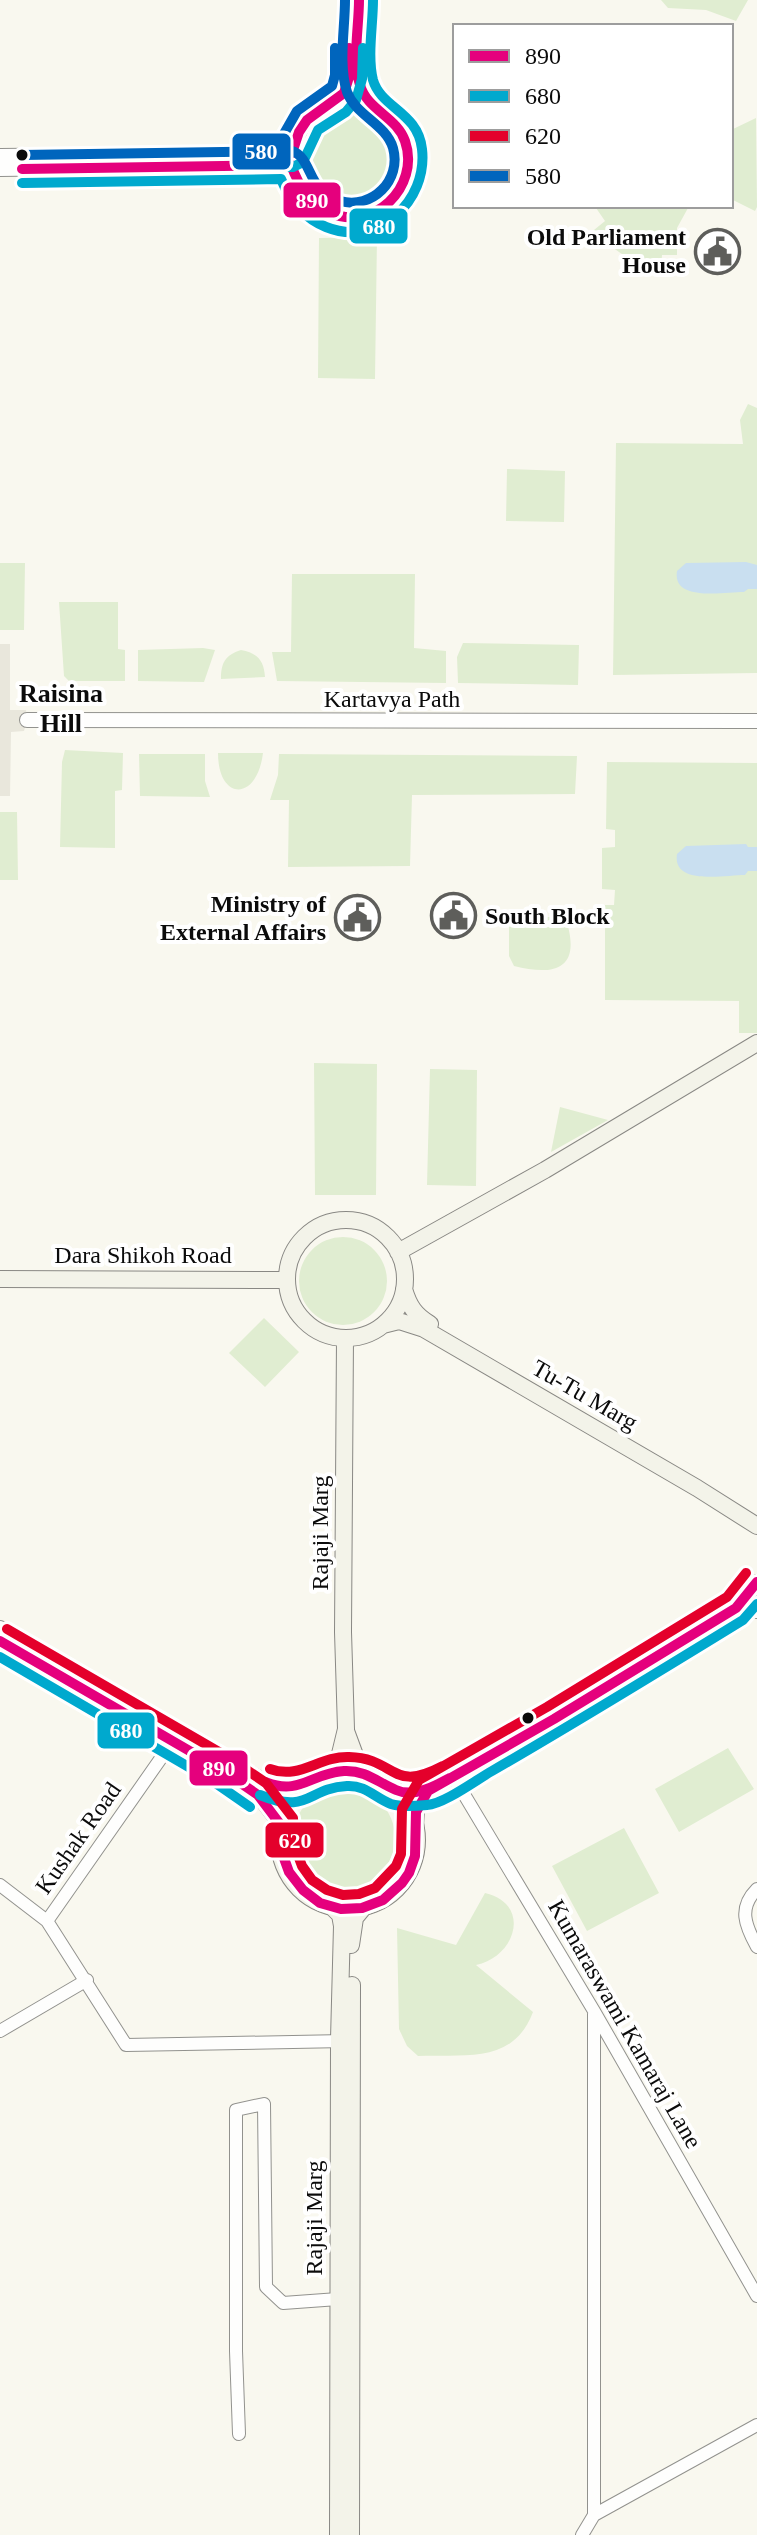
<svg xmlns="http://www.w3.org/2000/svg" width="757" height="2535" viewBox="0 0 757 2535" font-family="'Times New Roman',serif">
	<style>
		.green { fill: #e0edd1 }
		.plaza { fill: #e9e7dc }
		.water { fill: #c9dff0 }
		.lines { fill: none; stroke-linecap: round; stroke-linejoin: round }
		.minor-casing { stroke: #92928e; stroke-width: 14 }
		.tertiary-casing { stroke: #92928e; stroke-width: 16 }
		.secondary-casing { stroke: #898884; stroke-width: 18 }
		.minor { stroke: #fefefd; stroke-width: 12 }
		.tertiary { stroke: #fefefd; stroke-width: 14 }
		.secondary { stroke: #f3f3e9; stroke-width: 16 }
		.bus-1-casing { stroke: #fff; stroke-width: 16 }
		.bus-2-casing { stroke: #fff; stroke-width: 16 }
		.bus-3-casing { stroke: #fff; stroke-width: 16 }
		.bus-4-casing { stroke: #fff; stroke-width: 16 }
		.bus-1 { stroke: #e5007d; stroke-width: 10 }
		.bus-2 { stroke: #00a9ce; stroke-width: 10 }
		.bus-3 { stroke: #e4002b; stroke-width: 10 }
		.bus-4 { stroke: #0065bd; stroke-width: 10 }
		.bus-dot { fill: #0b0b0b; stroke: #fff; stroke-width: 3 }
		.labels { text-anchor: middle; stroke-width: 8; stroke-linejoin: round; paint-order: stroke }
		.poi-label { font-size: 24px; font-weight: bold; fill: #0b0b0b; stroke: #fff; text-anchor: end }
		.street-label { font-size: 24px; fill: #0b0b0b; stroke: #fff }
		.neighbourhood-label { font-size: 26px; font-weight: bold; fill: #0b0b0b; stroke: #fff }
		.line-badge { stroke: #fff; stroke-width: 3 }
		.badge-label { font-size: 22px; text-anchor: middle; font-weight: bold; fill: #fff }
	</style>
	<rect width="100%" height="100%" fill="#f9f8ef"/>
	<path class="green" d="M661,0H748L736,21L706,10L668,8Z
		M307 157a43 43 0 1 1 86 0a43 43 0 1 1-86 0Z
		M756,118L757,207L755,211L731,199V130Z
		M599,206H687L688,208L677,228V255H662L661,268C633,264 612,250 594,230L605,221L596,208Z
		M377,237L375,379L318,378L319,238Z
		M748,404L757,408V673L613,675L616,443L743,444L740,420Z
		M507,469L565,471L564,522L506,521Z
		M0,563H25L24,630H0Z
		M292,574H415L414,648L446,651V683L277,681L272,652H291Z
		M59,602H118V649L125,650V681H69L64,676Z
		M463,643L579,645L578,685L458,683L457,657Z
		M203,648L215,650L204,682L138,681V650Z
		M241,650C258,653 264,661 265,677L221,679C221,663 225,655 241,650Z
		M65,750L123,753L122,790L115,791V848L60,847L62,762Z
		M218,753H263C257,802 218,801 218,753Z
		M139,754H205V781L210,797L140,796Z
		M279,754L577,756L575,794L412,795L410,866L288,867L289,800H270L278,775Z
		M607,762L757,763V1033H739V1001L605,1000V905H614L615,890L602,889V848L615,847V830L606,829Z
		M0,812H17L18,880H0Z
		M521,917H559L567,923C581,970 553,976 514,966L509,956V924Z
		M314,1063L377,1064L376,1195H315Z
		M430,1069L477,1070L476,1186L427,1185Z
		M560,1107L608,1120L551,1152Z
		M299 1281a44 44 0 1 1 88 0a44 44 0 1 1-88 0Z
		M264,1318L299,1352L265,1387L229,1353Z
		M728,1748L754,1789L679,1832L655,1789Z
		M293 1838a51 51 0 1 1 102 0a51 51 0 1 1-102 0Z
		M624,1828L659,1893L587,1931L552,1866Z
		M485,1893C532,1904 516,1957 476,1965L533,2012C513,2065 465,2054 418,2056L407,2046L399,2029L397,1928L456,1945Z"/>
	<path class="plaza" d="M0,644H10V710H26L27,720L24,731L11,732L10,796H0Z"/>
	<path class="water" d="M746,562L757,565V589H748L744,592C724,592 672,602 677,571L686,563Z
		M746,844L748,847H757V871H748L745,875C725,875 672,886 677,854L686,846Z"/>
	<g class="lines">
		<defs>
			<path id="minor" d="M453,1776L594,2011L757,2296
				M0,1885L47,1921L126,2045L345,2041
				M757,1889C738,1908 745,1925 757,1947
				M47,1921L173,1741
				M0,2031L87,1980
				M239,2434L236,2351V2110L264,2104L266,2287L283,2303L338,2299
				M594,2515V2014
				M582,2535L594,2515L757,2425"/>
			<path id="tertiary" d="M359,0V84L373,106
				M292 160a58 58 0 1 1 116 0a58 58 0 1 1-116 0Z
				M335,103L344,92L348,81V0
				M0,156L292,153
				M0,169L291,165
				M27,720L757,721
				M736,1608L757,1611
				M0,1628L269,1784L286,1789L305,1786
				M0,1641L219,1768L258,1795L280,1824
				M396,1791H428
				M416,1826L417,1810L428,1791L554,1719L736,1608L757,1582"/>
			<path id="secondary" d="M287 1279a59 59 0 1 1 118 0a59 59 0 1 1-118 0Z
				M398,1252L545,1170L757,1043
				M0,1279L286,1280
				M404,1289C409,1306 415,1315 430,1324
				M383,1325L399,1321L424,1329L697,1488L757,1526
				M346,1731L356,1758L367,1774
				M279 1840a69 69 0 1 1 138 0a69 69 0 1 1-138 0Z
				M325,1775L339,1758L346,1729L343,1632L345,1338
				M331,1906L340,1915L342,1926L339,2039L338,2535
				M351,1945L355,1918L365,1906
				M351,2535L352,1985"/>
		</defs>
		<use href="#minor" class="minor-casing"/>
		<use href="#tertiary" class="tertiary-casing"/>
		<use href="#secondary" class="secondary-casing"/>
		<use href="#minor" class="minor"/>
		<use href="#tertiary" class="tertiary"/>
		<use href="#secondary" class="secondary"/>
		<defs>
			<path id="bus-1" d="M252,153H292L299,132L307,120L344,93L349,77V48
				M22,169L291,165C299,186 307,200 327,211C372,235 421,187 405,141C397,117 367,110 360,85C352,60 359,27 359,0
				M0,1641L219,1768L258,1795L280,1824L281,1850L289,1872L303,1890L320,1903L341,1909L362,1908L383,1900L402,1883L409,1873L415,1856L416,1812L428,1791L554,1719L736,1608L757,1582
				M265,1782C300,1796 311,1773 344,1771C366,1770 377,1782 396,1790C414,1798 435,1786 450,1778"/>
			<path id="bus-2" d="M252,167H293L303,162L318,130L346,112L356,100L362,79L363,48
				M22,183L281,179C290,201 304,218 326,227C378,248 428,201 422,149C418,112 381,108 373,80C367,56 373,25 373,0
				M0,1657L211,1780L250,1807
				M260,1795C309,1815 307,1788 347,1786C366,1785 375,1798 391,1804C400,1807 417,1806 427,1805C444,1804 476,1780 492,1771C577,1722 660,1671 743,1620L757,1604"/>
			<path id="bus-3" d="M7,1629L226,1756L266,1783L293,1818L295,1847L302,1866L312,1880L327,1890L343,1895L359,1894L375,1888L396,1866L401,1854L402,1809L419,1780L547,1707L727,1597L746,1573
				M270,1769C300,1780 319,1756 349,1757C397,1758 390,1794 443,1766"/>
			<path id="bus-4" d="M252,139H281L297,111L332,86L335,75V48
				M22,155L292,151C313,158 307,193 340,201C372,210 402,180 393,148C386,124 356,116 347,92C338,64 345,29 345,0"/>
		</defs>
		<use href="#bus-1" class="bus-1-casing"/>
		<use href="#bus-2" class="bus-2-casing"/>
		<use href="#bus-3" class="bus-3-casing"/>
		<use href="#bus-4" class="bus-4-casing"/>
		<use href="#bus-1" class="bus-1"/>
		<use href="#bus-2" class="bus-2"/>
		<use href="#bus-3" class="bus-3"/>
		<use href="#bus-4" class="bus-4"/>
	</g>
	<defs>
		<symbol id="civic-ring" viewBox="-11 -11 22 22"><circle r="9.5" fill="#fff" stroke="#5e5e5b" stroke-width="1.5"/><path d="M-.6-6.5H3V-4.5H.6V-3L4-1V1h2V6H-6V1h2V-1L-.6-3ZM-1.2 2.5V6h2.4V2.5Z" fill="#5e5e5b"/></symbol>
	</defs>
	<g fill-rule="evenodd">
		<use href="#civic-ring" x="692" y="226" width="51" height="51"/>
		<use href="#civic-ring" x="428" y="890" width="51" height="51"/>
		<use href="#civic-ring" x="332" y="892" width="51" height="51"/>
	</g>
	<g class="bus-dot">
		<circle cx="22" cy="155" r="7"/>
		<circle cx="528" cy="1718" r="7"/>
	</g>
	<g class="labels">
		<g class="poi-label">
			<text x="686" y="245">Old Parliament<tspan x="686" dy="28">House</tspan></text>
			<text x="326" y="912">Ministry of<tspan x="326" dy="28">External Affairs</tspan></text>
			<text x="485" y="924" text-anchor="start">South Block</text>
		</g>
		<g class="street-label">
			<text x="392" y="707">Kartavya Path</text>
			<text x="143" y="1263">Dara Shikoh Road</text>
			<text transform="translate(585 1395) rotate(30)" y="8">Tu-Tu Marg</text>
			<text transform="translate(320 1533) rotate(-90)" y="8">Rajaji Marg</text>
			<text transform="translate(78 1838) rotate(-55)" y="8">Kushak Road</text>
			<text transform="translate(625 2024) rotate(60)" y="8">Kumaraswami Kamaraj Lane</text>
			<text transform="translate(314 2218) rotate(-90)" y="8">Rajaji Marg</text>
		</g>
		<g class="neighbourhood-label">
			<text x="61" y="702">Raisina<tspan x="61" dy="30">Hill</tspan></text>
		</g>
	</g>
	<g class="line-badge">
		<rect x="231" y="132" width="61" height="39" rx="8" fill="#0065bd"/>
		<rect x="282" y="181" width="60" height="38" rx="8" fill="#e5007d"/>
		<rect x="348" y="207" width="61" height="38" rx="8" fill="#00a9ce"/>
		<rect x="96" y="1711" width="60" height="39" rx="8" fill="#00a9ce"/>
		<rect x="188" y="1749" width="61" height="38" rx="8" fill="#e5007d"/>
		<rect x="264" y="1821" width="61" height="38" rx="8" fill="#e4002b"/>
	</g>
	<g class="badge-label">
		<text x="261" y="159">580</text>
		<text x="312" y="208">890</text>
		<text x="379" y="234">680</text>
		<text x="126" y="1738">680</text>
		<text x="219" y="1776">890</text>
		<text x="295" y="1848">620</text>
	</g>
	<rect x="453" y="24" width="280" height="184" fill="#ffffff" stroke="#9d9d9d" stroke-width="2"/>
	<rect x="469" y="50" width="40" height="12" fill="#e5007d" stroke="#9d9d9d" stroke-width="2"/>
	<text x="525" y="64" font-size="24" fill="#0b0b0b">890</text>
	<rect x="469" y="90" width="40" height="12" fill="#00a9ce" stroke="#9d9d9d" stroke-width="2"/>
	<text x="525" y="104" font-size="24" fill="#0b0b0b">680</text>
	<rect x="469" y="130" width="40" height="12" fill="#e4002b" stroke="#9d9d9d" stroke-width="2"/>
	<text x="525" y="144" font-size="24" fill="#0b0b0b">620</text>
	<rect x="469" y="170" width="40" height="12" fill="#0065bd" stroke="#9d9d9d" stroke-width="2"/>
	<text x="525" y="184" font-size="24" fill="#0b0b0b">580</text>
</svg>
